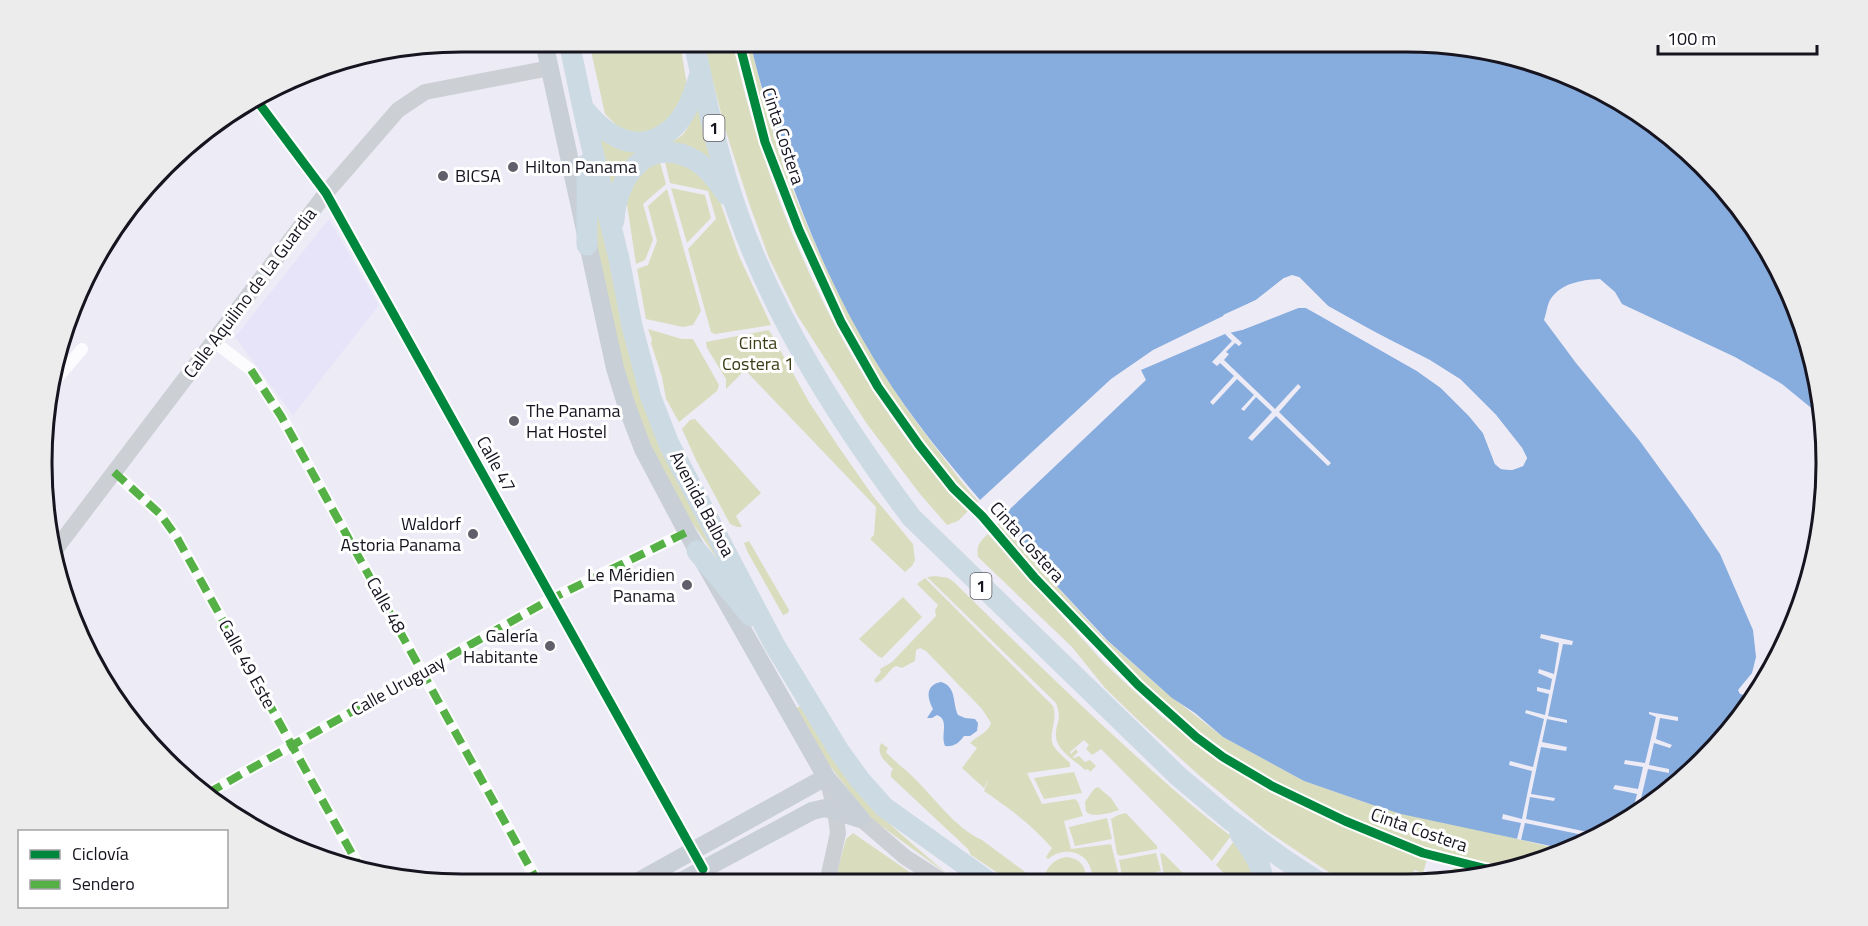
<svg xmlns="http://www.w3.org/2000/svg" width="1868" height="926" viewBox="0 0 1868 926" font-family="'Titillium Web',sans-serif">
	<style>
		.built { fill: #e7e3f9 }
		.green { fill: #daddbd }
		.water { fill: #87acde }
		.pier { fill: #edebf6 }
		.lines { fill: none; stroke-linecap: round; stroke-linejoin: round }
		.street { stroke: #fcfcfe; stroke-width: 12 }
		.secondary { stroke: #ccd0d4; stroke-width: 16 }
		.primary { stroke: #c8cfd6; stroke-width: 18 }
		.highway { stroke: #ccdae3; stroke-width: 21 }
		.quiet { stroke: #55b145; stroke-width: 8; stroke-dasharray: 15 8; stroke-linecap: butt }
		.cycleway-casing { stroke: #fff; stroke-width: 13 }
		.cycleway { stroke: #00873e; stroke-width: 9 }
		.poi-dot { fill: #615f6a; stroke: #fff; stroke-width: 2 }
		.labels { text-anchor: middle; stroke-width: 6; stroke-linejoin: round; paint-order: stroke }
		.shield { fill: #fff; stroke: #5c5a62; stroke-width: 1.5 }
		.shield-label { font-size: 16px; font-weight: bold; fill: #16141f }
		.street-label { font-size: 18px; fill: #16141f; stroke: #fff }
		.poi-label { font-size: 18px; fill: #16141f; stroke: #fff; text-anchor: start }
		.park-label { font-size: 18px; fill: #3b3d17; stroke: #fff }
		.rim { fill: none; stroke: #16141f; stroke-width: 3 }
	</style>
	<rect width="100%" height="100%" fill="#edebf6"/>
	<path class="built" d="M329,219L379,305L293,415L235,337Z"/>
	<path class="green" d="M589,42H680L687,86L677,119L653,134L623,132L605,114Z
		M703,42H732C741,79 750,116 762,152C805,282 871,412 968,511L958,521L947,525L920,494L867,424L797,315L769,258L750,206L725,129Z
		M743,42H750C759,77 767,113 778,148C814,255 866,359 936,448C950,466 963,485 979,502L972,506C936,462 901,416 871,367C827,296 794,217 769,139C759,107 748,75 743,42Z
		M696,98L715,171L685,144L661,149L612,209L588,118C597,128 607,141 618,148C631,156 675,145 684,133C693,122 694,111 696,98Z
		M590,158L634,366L745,599L684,511L664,476L627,391L599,280Z
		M660,162L666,184L643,204L653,240L645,260L636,264L626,198L642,168Z
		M665,162L691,165L719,199L739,256L771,325L715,334L711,332L688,249L716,219L708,191L670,183Z
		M671,188L705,195L711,218L687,243Z
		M667,189L701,311L693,325L683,327L646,319L637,269L648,265L657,241L648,206Z
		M648,329L682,339H693L719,385L717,391L679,422L666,399L662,377L651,343L652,340Z
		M769,330L809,402L838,446L873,496L913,544L915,560L912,566L905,572L870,539L874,535L876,507L745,370L726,389V379L707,348L706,342Z
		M695,419L761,493L736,516L742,527H737L730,524L696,460L682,429L690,420Z
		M1000,520L1028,555L1103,637L1164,691L1223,737L1304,781L1373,805L1568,851L1502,869L1406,843L1341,815L1284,787L1221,749L1190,727L1145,689L1106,650L994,529Z
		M988,534L1105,664L1161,716L1212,755L1271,792L1335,823L1427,859L1423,873L1414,870L1411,881H1342L1267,831L1201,777L1138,720L1105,688L1072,647L978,557C976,546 980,541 988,534Z
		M749,541L789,610L788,613L783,615L747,551L744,543Z
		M936,576L948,578L954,582C1014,641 1074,700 1136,756C1167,784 1197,811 1231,836L1212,861L1101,749L1092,755L1086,749L1089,745L1084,740L1070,752L1071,754L1076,749L1078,752L1073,757L1074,758L1079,756L1085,762L1090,760L1096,766L1090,772L1088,769L1085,770C1076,761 1057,751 1056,737C1055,722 1063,722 1056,703L927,577Z
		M925,578L1053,706C1058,721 1048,733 1053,745C1057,752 1065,758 1070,763V767L1027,773L1042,804L1075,799L1078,802L1083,816L1064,821L1071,849L1111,844L1119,876L1114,882H1092C1095,855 1068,843 1048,859L1046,857L1052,848C1032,825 1009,808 984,791L989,778L984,788L962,768L977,748L970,743C978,735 987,734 991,723L982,709L926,651L920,648L916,650L915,661L902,668L896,666C887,671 886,680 876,683L874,680L881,672L880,669L892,662L936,616L935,610L938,605L917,584Z
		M903,597L922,617L882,658L878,656L859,639Z
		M802,705L885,820L947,874L869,817L827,762L795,709Z
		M881,743L888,748L886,752C894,761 904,768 913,777C935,798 954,827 982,840L1036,880L1039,877V882H1011L971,855L968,849L891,777V772L893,769C885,761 876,755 881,743Z
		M1074,772L1082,793L1044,799L1034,778Z
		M1098,787L1111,798L1119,810C1110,813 1094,818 1086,812L1085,802L1094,789Z
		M1126,813L1157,846V849L1120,856L1117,854L1111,819L1118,815Z
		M1107,818L1112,839L1075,846L1069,827Z
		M853,833L924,882L834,883L846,839Z
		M1234,841L1258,881H1231L1216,865Z
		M1156,853L1161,871L1123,880L1119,860Z
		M1160,853L1164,854L1191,881L1126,882L1164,875Z
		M1066,857C1081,858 1087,868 1086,882H1044C1045,868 1052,860 1066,857Z
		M1457,867L1480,874L1460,880H1441L1439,876Z"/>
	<path class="water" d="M750,42H1405L1487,50L1566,74L1639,113L1703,166L1755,229L1794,302L1818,381L1821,416L1782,384L1735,357L1622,304L1615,292L1600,279C1581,280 1559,283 1549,302C1547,307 1546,314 1544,320L1576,363L1639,440L1690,510L1720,554L1753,630L1756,657L1752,673L1738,690L1740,694L1752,697L1739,719L1662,797L1569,850L1401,814L1373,805L1304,781L1223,737L1195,713L1172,698L1107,640L1028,555L1003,519L1009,510L1146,380L1141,370L1225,334L1242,330L1298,308H1306L1417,371L1441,388L1469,416L1483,433L1495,464L1501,469L1512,470L1523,466L1527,458L1522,448L1496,415L1460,379L1328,306L1299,277L1284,278L1256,300L1153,350L1111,379L980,500C945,459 910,416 881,370C818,270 778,157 750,42Z
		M941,682C957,687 952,702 958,715L965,718L975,719L978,723L977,731L970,736H964C959,743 954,747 945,746C940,735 950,720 937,715L932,718H927L933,709C927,698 925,685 941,682Z"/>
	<path class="pier" d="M1292,275L1299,277L1328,306L1365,327L1430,360L1460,379L1496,415L1522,448L1527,458L1523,466L1512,470L1501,469L1495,464L1483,433L1469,416L1441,388L1417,371L1318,314L1306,308H1298L1242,330L1239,328L1297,305H1307L1319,311L1419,368L1442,385L1471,414L1485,432L1497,462L1502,466L1512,467L1520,463L1523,458L1520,449L1494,417L1459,382L1428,362L1363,330L1326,308L1298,279L1292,278L1286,281L1258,302L1225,317L1223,315L1256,300L1284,278Z
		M1230,332L1242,343L1239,346L1235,343L1226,352L1229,354L1224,360L1275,409L1298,384L1301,387L1279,412L1331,463L1328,466L1276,416L1252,441L1248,438L1272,412L1256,397L1244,411L1241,409L1254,395L1237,379L1213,405L1210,402L1234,376L1220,363L1217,366L1212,362L1232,341L1225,334Z
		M1541,634L1573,641L1572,645L1563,644L1548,716L1567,720V723L1547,719L1542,742L1567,747L1566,751L1541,747L1531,794L1555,798L1554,801L1530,797L1526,819L1597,834L1593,837L1525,823L1521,840L1517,839L1521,823L1502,819L1503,814L1522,819L1532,771L1509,765L1510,761L1533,767L1544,719L1525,713L1526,710L1545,715L1549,694L1537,691V687L1550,690L1552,679L1538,673L1539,669L1554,674L1559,643L1540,638Z
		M1649,712L1678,717V721L1660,718L1656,739L1672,745L1670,748L1654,743L1649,765L1669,769V773L1648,769L1638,811L1632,814L1637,794L1613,789L1615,785L1638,789L1643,767L1624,764L1625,760L1645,763L1656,717L1649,714Z"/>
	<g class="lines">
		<path class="street" d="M258,102L326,193L703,869
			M213,341L251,370L281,416L539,884
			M50,387L82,349
			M114,472L160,514L176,536L361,870
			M208,793L551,599L687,532"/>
		<path class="secondary" d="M55,550L326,193L398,110L425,92L550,68
			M827,778L835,810L838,833L827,883
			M861,819L905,857L944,882"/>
		<path class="primary" d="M544,42L615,368L627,407L643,449L687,532L826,777L861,819
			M635,883L826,777
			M678,883L812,811L825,808L860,819"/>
		<path class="highway" d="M569,42L587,127L619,259L632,326L651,398L669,444L774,644L839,751L860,780L884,807L989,882
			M694,42C706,100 718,158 738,214C777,324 842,424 911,517L1178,776L1229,819L1282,858L1317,881
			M584,109C593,119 602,130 615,136C642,151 671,137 685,112C692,100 696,87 700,74
			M587,164V245
			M614,221C616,176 649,133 696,161C709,169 718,182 727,195
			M697,551L751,616
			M1240,834C1250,848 1262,863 1263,881"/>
		<path class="quiet" d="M251,370L281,416L539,884
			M114,472L160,514L176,536L361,870
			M208,793L551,599L687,532"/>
		<defs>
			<path id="cycleway" d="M739,42L765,142L799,230L841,322L878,387L919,445L953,488L982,516L1034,577L1138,685L1196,737L1223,757L1272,786L1345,821L1423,853L1495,871
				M258,102L326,193L703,869"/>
		</defs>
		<use href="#cycleway" class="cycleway-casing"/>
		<use href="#cycleway" class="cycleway"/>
	</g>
	<g class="poi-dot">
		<circle cx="513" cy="167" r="6"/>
		<circle cx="443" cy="176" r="6"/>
		<circle cx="514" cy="421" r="6"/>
		<circle cx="473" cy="534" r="6"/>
		<circle cx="687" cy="585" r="6"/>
		<circle cx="550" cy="646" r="6"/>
	</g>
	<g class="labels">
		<g class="shield">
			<rect x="703.5" y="115" width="21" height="26" rx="4.5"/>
			<rect x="970.5" y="573" width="21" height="26" rx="4.5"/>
		</g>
		<g class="shield-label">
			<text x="714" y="134">1</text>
			<text x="981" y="592">1</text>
		</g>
		<g class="street-label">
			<text transform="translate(783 136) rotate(72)" y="6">Cinta Costera</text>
			<text transform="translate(250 293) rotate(-53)" y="6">Calle Aquilino de La Guardia</text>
			<text transform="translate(496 464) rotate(61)" y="6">Calle 47</text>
			<text transform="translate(702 504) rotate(62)" y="6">Avenida Balboa</text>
			<text transform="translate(1027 542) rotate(48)" y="6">Cinta Costera</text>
			<text transform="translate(386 605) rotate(61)" y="6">Calle 48</text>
			<text transform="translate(247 664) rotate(61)" y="6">Calle 49 Este</text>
			<text transform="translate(398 686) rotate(-29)" y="6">Calle Uruguay</text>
			<text transform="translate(1419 830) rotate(19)" y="6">Cinta Costera</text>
		</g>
		<g class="poi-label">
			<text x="525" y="173">Hilton Panama</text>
			<text x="455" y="182">BICSA</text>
			<text x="526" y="417">The Panama<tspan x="526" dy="21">Hat Hostel</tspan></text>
			<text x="461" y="530" text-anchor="end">Waldorf<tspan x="461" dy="21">Astoria Panama</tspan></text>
			<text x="675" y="581" text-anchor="end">Le Méridien<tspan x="675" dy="21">Panama</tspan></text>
			<text x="538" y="642" text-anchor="end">Galería<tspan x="538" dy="21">Habitante</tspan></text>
		</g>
		<g class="park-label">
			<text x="758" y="349">Cinta<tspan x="758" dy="21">Costera 1</tspan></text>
		</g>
	</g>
	<path d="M0 0H1868V926H0ZM462 52H1406A410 410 0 0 1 1816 462V464A410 410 0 0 1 1406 874H462A410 410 0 0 1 52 464V462A410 410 0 0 1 462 52Z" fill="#ececed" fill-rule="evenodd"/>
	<path class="rim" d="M462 52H1406A410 410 0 0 1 1816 462V464A410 410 0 0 1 1406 874H462A410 410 0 0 1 52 464V462A410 410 0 0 1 462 52Z"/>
	<rect x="18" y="830" width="210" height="78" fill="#ffffff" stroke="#a2a1a5" stroke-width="1.5"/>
	<rect x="30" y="850" width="30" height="9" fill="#00873e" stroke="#a2a1a5" stroke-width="1.5"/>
	<text x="72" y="860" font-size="18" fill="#16141f">Ciclovía</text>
	<rect x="30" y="880" width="30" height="9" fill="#55b145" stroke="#a2a1a5" stroke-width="1.5"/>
	<text x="72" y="890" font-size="18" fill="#16141f">Sendero</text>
	<path d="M1658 45v9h159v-9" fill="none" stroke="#16141f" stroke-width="3"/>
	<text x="1667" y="45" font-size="18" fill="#16141f" stroke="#ffffff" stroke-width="4.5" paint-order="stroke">100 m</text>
</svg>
